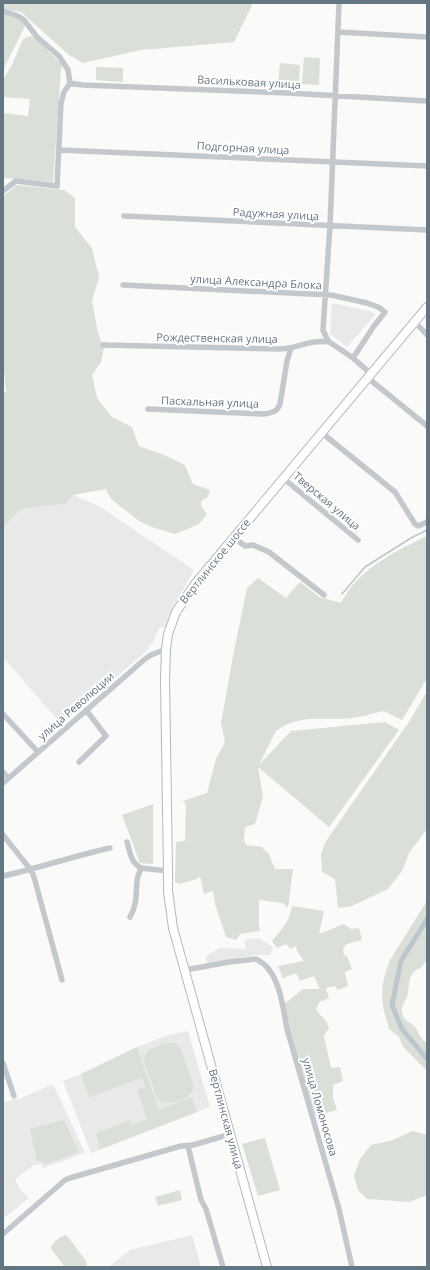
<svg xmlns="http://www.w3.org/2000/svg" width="430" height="1270" viewBox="0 0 430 1270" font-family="'Open Sans',sans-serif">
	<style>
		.built { fill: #e8e9e9 }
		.green { fill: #dadfd7 }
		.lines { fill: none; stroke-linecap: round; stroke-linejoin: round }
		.stream { stroke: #bbc7cb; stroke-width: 1.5 }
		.canal { stroke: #bbc7cb; stroke-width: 5 }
		.secondary-casing { stroke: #b3babf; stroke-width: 10 }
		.street { stroke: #c3c8cc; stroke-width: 5.5 }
		.secondary { stroke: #fff; stroke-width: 8 }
		.labels { text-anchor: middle; stroke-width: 4; stroke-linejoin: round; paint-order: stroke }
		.street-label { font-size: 11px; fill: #657683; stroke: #fff }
	</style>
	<rect width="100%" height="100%" fill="#fafaf8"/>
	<path class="built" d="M332,303L369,311L376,314L347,347L330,334Z
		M73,495L99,506L194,570L169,615L165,628L160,627L153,642L148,648L149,649L61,724L3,657V527L21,509Z
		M258,938L273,947L270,955H256L207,963L206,956L220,948L246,949L244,941L249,939Z
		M188,1031L210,1107L91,1153L63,1081L81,1074L137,1047L168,1035Z
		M53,1084L85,1153L43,1168L41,1164L34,1165L15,1179L20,1189L29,1198L3,1219V1103L14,1099H19Z
		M192,1235L201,1267H109L130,1250Z"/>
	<path class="green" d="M3,3H253L234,42L141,50L83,63L69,55L21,12L3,9Z
		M3,13L20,19L25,26L3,70Z
		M30,36L36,39L63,65L61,69L60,84L53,182L3,178V113L28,116L30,99L3,97V80L12,65L23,39Z
		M304,57L320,58L319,85L302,84Z
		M280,63L300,65L299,87L278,85Z
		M96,67L123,68V82L96,80Z
		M17,185L64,190L75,198V227L92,248L99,277L92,301L98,333L104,348L101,362L92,375L97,398L112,417L132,427L139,446L164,455L185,465L193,484L210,490L208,497L201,501V506L207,514L199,524L175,534L152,527L139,521L111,499L106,489L73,495L65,504L31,507L21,509L3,527V392H6L3,359V196Z
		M427,536V678L402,720L384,711C373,713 362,717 351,718C324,721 299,713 276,731L259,765L291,731L385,722L399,730L329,827L258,767L263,796L255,824L245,827L244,840L246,845L262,847L269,854L275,869H293L288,908L283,903L259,900V925L260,931L240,934L236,940L226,937L215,904L213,891L204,894L200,876L197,879L179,884L175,882L176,842L185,841L186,805L183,801L207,793L216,759L225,742L221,723L234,651L247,588L258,578L286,598L300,582L319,597L341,603C343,599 346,594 349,590C366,566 401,548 427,536Z
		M427,691V829L409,853L402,871L388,889L352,906L338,908L335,879L322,872L321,854L326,841L409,722Z
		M153,804V864L140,863L122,815Z
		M427,901V961L425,962L421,968C407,971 410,987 407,997C405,1002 401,1006 402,1012C402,1020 409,1021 414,1026C419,1031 420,1039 427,1043V1071L403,1047L399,1037L389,1029C388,1022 385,1017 384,1011C380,993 383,977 390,960Z
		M292,906L324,911L319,934L344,924L351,929L359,928L362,940L347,944L343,948L344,955L347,956L352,969L345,972L348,986L338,990L335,986L326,988L329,998L319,1002L316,1010L326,1021L329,1028L324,1036L331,1068L340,1067L343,1081L333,1085V1098L337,1110L315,1116L292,1039L284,1004L303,989H320L314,976L300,981L296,973L283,978L278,966L304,961L297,951L296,946L290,949L286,944L277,948L272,941C281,930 290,921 292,906Z
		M164,1043H175L180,1047L194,1087C189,1101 169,1107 157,1099L143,1059L149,1050Z
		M137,1047L159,1110L192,1097L197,1112L99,1150L97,1133L130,1120L132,1125L147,1119L137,1090L145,1087L142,1078L89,1097L81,1074Z
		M64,1120L79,1152L46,1164L41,1161H37L30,1129Z
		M413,1131L427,1135V1195L409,1202L367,1199L358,1190L354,1176L360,1159L371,1145L390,1141Z
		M265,1138L280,1190L258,1196L242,1144Z
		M180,1190L182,1200L158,1206L155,1197Z
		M65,1235L68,1237L86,1261L87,1264L86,1267H65L52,1250L51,1247C53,1242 60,1237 65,1235Z"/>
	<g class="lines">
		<path class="stream" d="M342,594L365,567L411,538L427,530"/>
		<path class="canal" d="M427,919L401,961L392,1005L402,1029L427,1059"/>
		<defs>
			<path id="secondary" d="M267,1267L173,928L168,891V871L165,679L166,649L168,634L176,612L195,584L427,307"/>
		</defs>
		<use href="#secondary" class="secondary-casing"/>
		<path class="street" d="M339,3L330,226L323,330L328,341L353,358L371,374
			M3,11L18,16L24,20L37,37L59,56L68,70L70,83L64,92L61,103L57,186L16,181L3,191
			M338,32L427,37
			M70,83L82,85L288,93L427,101
			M59,150L427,166
			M124,216L427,230
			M123,285L331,295L367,303L378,307L385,312L374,326L353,358
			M415,322L427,335
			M103,345L279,349C298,349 309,339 329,342
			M368,378L427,426
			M148,409L263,414C272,413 277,412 280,404L287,361L291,348
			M322,433L395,492L415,524L418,526L427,522
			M283,478L358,540
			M233,537L245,546L253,545L269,552L324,595
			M3,714L38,752
			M79,762L106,736L86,710
			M3,772L8,778
			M3,783L145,659L151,655L166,649
			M3,835L31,870L34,877L62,980
			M127,842C130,852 131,863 141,868C140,872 137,877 137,881C136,894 137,905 130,917
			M141,868L168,871
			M3,876C39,868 74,856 110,848
			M185,970L229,962L256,959C259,961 263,963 266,966C281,982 283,1009 287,1029L339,1209L352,1267
			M3,1063L14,1096
			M188,1146L201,1200L206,1209L223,1267
			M3,1234L65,1180L70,1178L181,1146L193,1145L231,1134"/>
		<use href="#secondary" class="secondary"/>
	</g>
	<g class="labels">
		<g class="street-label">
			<text transform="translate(249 82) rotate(3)" y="4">Васильковая улица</text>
			<text transform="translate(243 148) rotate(3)" y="4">Подгорная улица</text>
			<text transform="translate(276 214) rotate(3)" y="4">Радужная улица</text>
			<text transform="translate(256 282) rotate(3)" y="4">улица Александра Блока</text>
			<text transform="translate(217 338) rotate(1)" y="4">Рождественская улица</text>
			<text transform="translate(210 402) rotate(2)" y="4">Пасхальная улица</text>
			<text transform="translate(327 501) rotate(40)" y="4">Тверская улица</text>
			<text transform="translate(215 561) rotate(-51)" y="4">Вертлинское шоссе</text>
			<text transform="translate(76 706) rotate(-41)" y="4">улица Революции</text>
			<text transform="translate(320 1107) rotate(74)" y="4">улица Ломоносова</text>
			<text transform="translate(226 1119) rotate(75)" y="4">Вертлинская улица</text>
		</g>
	</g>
	<rect width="430" height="1270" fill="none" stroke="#657683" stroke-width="8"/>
</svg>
